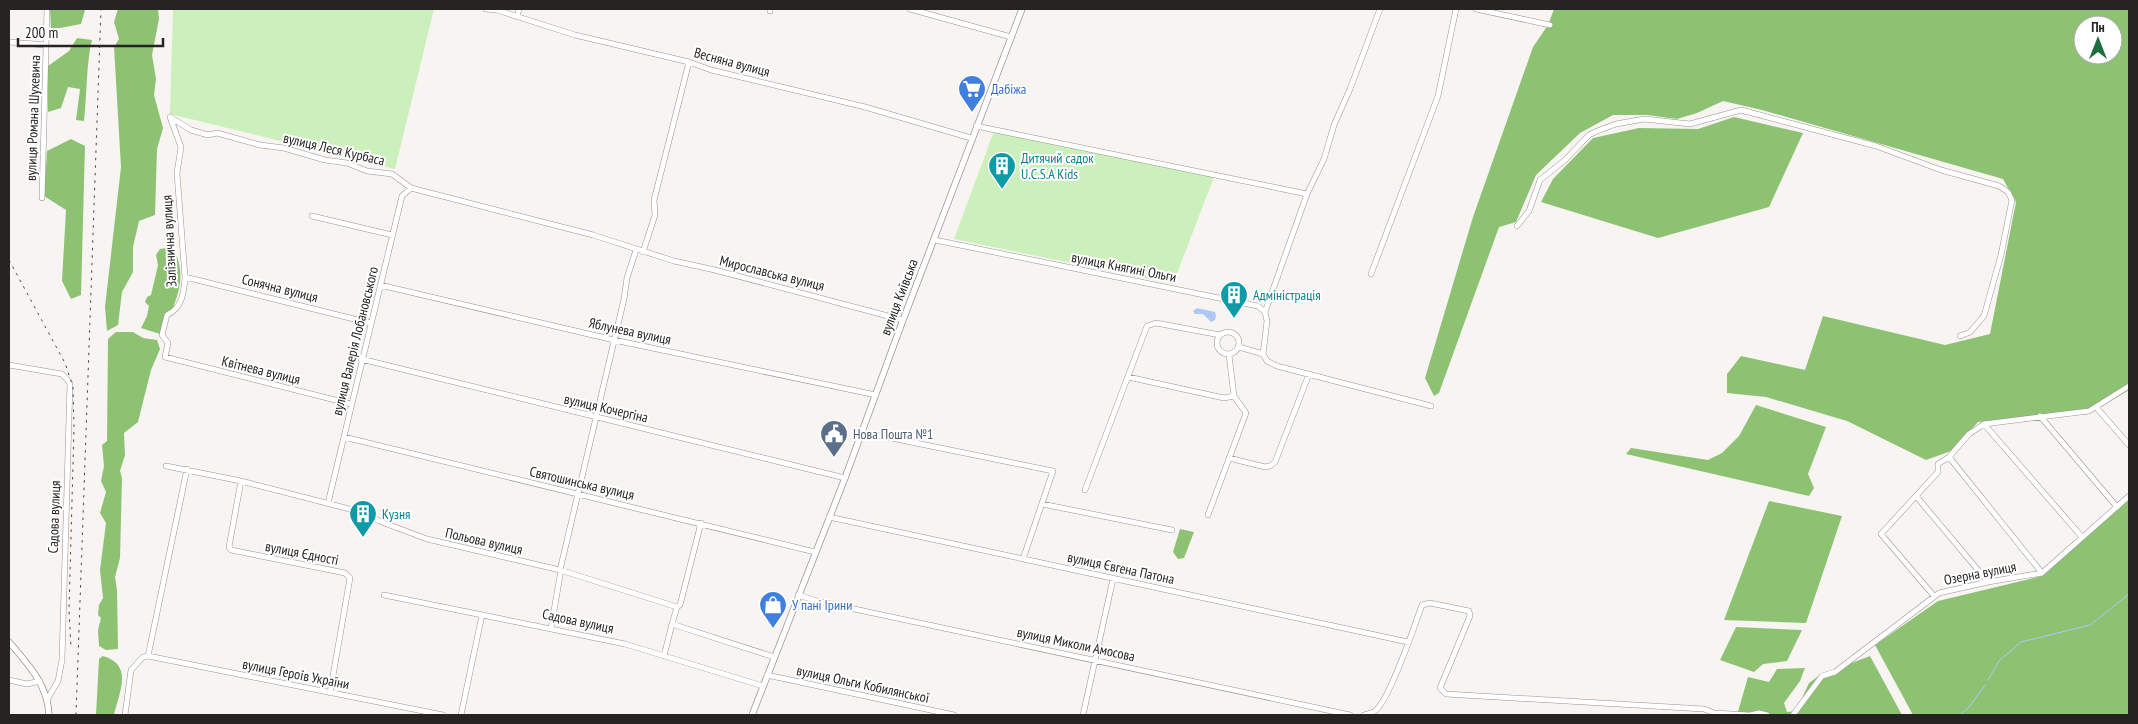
<svg xmlns="http://www.w3.org/2000/svg" width="2138" height="724" viewBox="0 0 2138 724" font-family="'PT Sans Narrow',sans-serif">
	<style>
		.green { fill: #ccf0bb }
		.forest { fill: #8ec273; fill-rule: evenodd }
		.water { fill: #adc8f7 }
		.lines { fill: none; stroke-linecap: round; stroke-linejoin: round }
		.stream { stroke: #adc8f7; stroke-width: 1 }
		.minor-casing { stroke: #989492; stroke-width: 6 }
		.tertiary-casing { stroke: #989492; stroke-width: 7 }
		.minor { stroke: #fff; stroke-width: 5 }
		.tertiary { stroke: #fff; stroke-width: 5.5 }
		.rail { stroke: #494746; stroke-width: 1; stroke-dasharray: 2.5 5; stroke-linecap: butt }
		.labels { text-anchor: middle; stroke-width: 4; stroke-linejoin: round; paint-order: stroke }
		.street-label { font-size: 14px; fill: #252423; stroke: #fff }
		.shop-label { font-size: 14px; fill: #366cbe; stroke: #fff; text-anchor: start }
		.culture-label { font-size: 14px; fill: #0d838f; stroke: #fff; text-anchor: start }
		.service-label { font-size: 14px; fill: #4e5e75; stroke: #fff; text-anchor: start }
	</style>
	<rect width="100%" height="100%" fill="#f8f4f2"/>
	<path class="green" d="M173,9H434L395,169L170,114Z
		M994,131L1214,177L1173,284L954,239Z"/>
	<path class="forest" d="M50,9H85V10L81,24L60,28H51Z
		M118,9H158L159,19L152,55L156,79L154,95L163,128L157,149L155,215L139,221L133,247V272L122,292L118,325L107,331L105,307L121,167L114,47L119,39L114,22Z
		M1554,9H2129V390L2089,414L1978,422L1951,451L1926,460L1847,421L1766,397L1727,393V374L1741,356L1805,370L1823,316L1945,345L1990,334L2016,202L2003,179L1762,110L1723,101L1697,113L1677,119L1647,115H1613L1580,133L1536,175L1516,222L1499,227L1439,393L1434,396L1425,378L1473,217L1533,47L1548,25ZM2083,25H2113V55H2083Z
		M77,38L92,40C86,64 87,96 84,121L76,120L80,89L68,87L61,108L48,112V66L69,51Z
		M1734,117L1803,133L1769,207L1658,238L1541,202L1553,179L1593,138L1639,128L1698,129Z
		M71,139L85,146L81,295L71,299L62,281L66,210L44,196L47,151Z
		M173,247C189,280 176,298 164,331L160,334L141,328L147,316L149,306L145,302L147,297L151,295L158,265L156,255L160,249Z
		M116,332H133L143,338L157,340L160,349L151,370L138,422L124,433L125,455L120,471L122,478L120,558L115,577L117,590L118,649L106,650L99,646L98,630L101,618L98,615L99,605L103,598L100,570L106,523L100,513L106,492L101,481L104,466L102,445L107,441L108,339Z
		M1756,405L1826,427L1808,474L1814,488L1809,496L1626,454L1631,448L1708,460L1722,453L1739,436Z
		M2129,500V715H1913L1875,645L1938,601L2042,576Z
		M1769,501L1842,516L1806,623L1724,620Z
		M1180,529L1194,532L1184,558L1178,559L1173,552Z
		M1736,627L1802,630L1787,661L1763,664L1754,672L1720,660Z
		M103,656C134,665 119,692 114,715H96L99,659Z
		M1870,656L1902,715H1737L1748,677L1769,682L1777,669L1805,668L1800,681L1784,703L1787,712L1796,711L1809,683L1820,675Z"/>
	<path class="water" d="M1197,308L1215,312L1216,316L1215,320L1211,322L1203,314H1195L1193,311Z"/>
	<g class="lines">
		<path class="stream" d="M1988,680L1999,661L2021,642L2090,625L2129,594
			M1960,715L1970,706L1985,685"/>
		<defs>
			<path id="minor" d="M486,9L497,10L575,35L689,62L711,70L865,107L971,138
				M910,9L1011,37
				M1476,9L1550,25
				M770,11V9
				M517,17L519,9
				M9,42L46,45
				M170,117L191,130L208,135L217,133L260,145L284,148L325,160L347,163L367,171L392,174L411,188L593,235L674,261L715,270L903,320
				M170,117L181,147L177,173L185,277C184,293 182,308 167,315L162,335L168,343L165,357L351,404
				M976,126L1307,194
				M42,198L47,9
				M312,216L392,235
				M1517,226L1529,211L1540,180L1565,160L1589,135L1597,131L1616,124L1644,119L1690,124L1741,110L1876,146L1941,170L1999,186L2008,192L2012,200L2001,255L1984,316L1970,332L1960,336
				M935,240L1258,306L1265,312L1267,321L1263,354
				M643,252L655,215L654,200L689,62
				M1371,274L1438,96L1456,9
				M185,277L370,323
				M380,285L614,340L876,395
				M1265,312L1307,194L1324,159L1334,125L1350,89L1380,9
				M1217 343a11 11 0 1 1 22 0a11 11 0 1 1-22 0Z
				M1239,347L1263,354L1267,361L1277,366L1431,406
				M361,359L845,478
				M9,365L62,374L70,383L62,660L58,681L47,700
				M1128,377L1224,398L1234,396
				M2096,407L2129,445
				M2040,416L2117,507
				M1984,424L2082,537
				M862,432L1053,471L1023,559
				M344,437L815,552
				M1949,457L2042,573
				M1229,458L1265,467L1270,466L1275,462L1309,374
				M166,466L241,481L365,513L379,521L427,539L560,570L677,607L672,624L774,657
				M241,481L229,547L231,550L345,573L350,578L330,693
				M1085,490L1147,326L1156,323L1220,335
				M1916,496L1988,582
				M328,503L402,196L411,188
				M1042,504L1172,530
				M1208,515L1246,413L1234,396L1229,355
				M829,517L1408,642
				M384,595L625,644L763,686
				M798,595L817,601L1350,715
				M1934,596L1881,534L1938,472V464L1949,457L1969,434L1984,424L2089,411L2129,386
				M677,607L680,605L701,523
				M551,628L560,576V570L624,299L627,278L636,250
				M148,656L187,469
				M664,656L672,624
				M767,675L954,715
				M9,680L27,684L40,681
				M125,715L131,670L143,657L148,656L443,715
				M461,715L482,615
				M1083,715L1113,579
				M1364,715C1367,714 1372,713 1375,711C1389,701 1415,625 1422,605L1430,603L1469,611L1470,616L1440,688L1446,694L1704,709L1714,713L1748,715
				M1750,715L1759,713L1767,715
				M1793,715L1822,676L1835,672L1939,593L1988,582L2042,573L2129,496"/>
			<path id="tertiary" d="M9,642C28,664 48,685 49,715
				M752,715L845,478L903,320L1022,9"/>
		</defs>
		<use href="#minor" class="minor-casing"/>
		<use href="#tertiary" class="tertiary-casing"/>
		<use href="#minor" class="minor"/>
		<use href="#tertiary" class="tertiary"/>
		<path class="rail" d="M9,260L65,363L73,387L74,428L69,610L71,647
			M76,715L101,9"/>
	</g>
	<defs>
		<symbol id="supermarket-pin" viewBox="-11 -11 22 30"><path d="M0 17L-7.5 6A9.5 9.5 0 1 1 7.5 6Z" fill="#3f7fe0" stroke="#fff"/><path d="M-6-5.5h2.5l.6 2H6L4.5 2H-2.5L-4.4-4H-6ZM-1.5 3.2a1.3 1.3 0 1 0 .1 0ZM3 3.2a1.3 1.3 0 1 0 .1 0Z" fill="#fff"/></symbol>
		<symbol id="building-pin" viewBox="-11 -11 22 30"><path d="M0 17L-7.5 6A9.5 9.5 0 1 1 7.5 6Z" fill="#0f9aa8" stroke="#fff"/><path d="M-4-6H4V6H1V3H-1V6H-4ZM-2.5-4.3h1.7v1.8h-1.7ZM.8-4.3h1.7v1.8H.8ZM-2.5-1h1.7V.8h-1.7ZM.8-1h1.7V.8H.8Z" fill="#fff"/></symbol>
		<symbol id="civic-pin" viewBox="-11 -11 22 30"><path d="M0 17L-7.5 6A9.5 9.5 0 1 1 7.5 6Z" fill="#5c6f8a" stroke="#fff"/><path d="M-.6-6.5H3V-4.5H.6V-3L4-1V1h2V6H-6V1h2V-1L-.6-3ZM-1.2 2.5V6h2.4V2.5Z" fill="#fff"/></symbol>
		<symbol id="shop-pin" viewBox="-11 -11 22 30"><path d="M0 17L-7.5 6A9.5 9.5 0 1 1 7.5 6Z" fill="#3f7fe0" stroke="#fff"/><path d="M-5-2.5h2.3a2.7 3.5 0 0 1 5.4 0H5L5.5 6h-11ZM-1.5-2.5h3a1.5 2.3 0 0 0-3 0Z" fill="#fff"/></symbol>
	</defs>
	<g fill-rule="evenodd">
		<use href="#supermarket-pin" x="956" y="73" width="32" height="43"/>
		<use href="#building-pin" x="986" y="150" width="32" height="43"/>
		<use href="#building-pin" x="1218" y="279" width="32" height="43"/>
		<use href="#civic-pin" x="818" y="418" width="32" height="43"/>
		<use href="#building-pin" x="347" y="498" width="32" height="43"/>
		<use href="#shop-pin" x="757" y="589" width="32" height="43"/>
	</g>
	<g class="labels">
		<g class="street-label">
			<text transform="translate(732 62) rotate(15)" y="5">Весняна вулиця</text>
			<text transform="translate(33 118) rotate(-88)" y="5">вулиця Романа Шухевича</text>
			<text transform="translate(334 149) rotate(13)" y="5">вулиця Леся Курбаса</text>
			<text transform="translate(169 241) rotate(-93)" y="5">Залізнична вулиця</text>
			<text transform="translate(1124 267) rotate(11)" y="5">вулиця Княгині Ольги</text>
			<text transform="translate(772 273) rotate(14)" y="5">Мирославська вулиця</text>
			<text transform="translate(280 288) rotate(14)" y="5">Сонячна вулиця</text>
			<text transform="translate(899 297) rotate(-69)" y="5">вулиця Київська</text>
			<text transform="translate(630 331) rotate(12)" y="5">Яблунева вулиця</text>
			<text transform="translate(355 341) rotate(-76)" y="5">вулиця Валерія Лобановського</text>
			<text transform="translate(261 370) rotate(14)" y="5">Квітнева вулиця</text>
			<text transform="translate(606 408) rotate(13)" y="5">вулиця Кочергіна</text>
			<text transform="translate(582 483) rotate(13)" y="5">Святошинська вулиця</text>
			<text transform="translate(54 517) rotate(-88)" y="5">Садова вулиця</text>
			<text transform="translate(484 541) rotate(13)" y="5">Польова вулиця</text>
			<text transform="translate(302 553) rotate(11)" y="5">вулиця Єдності</text>
			<text transform="translate(1121 568) rotate(12)" y="5">вулиця Євгена Патона</text>
			<text transform="translate(1980 573) rotate(-11)" y="5">Озерна вулиця</text>
			<text transform="translate(578 621) rotate(12)" y="5">Садова вулиця</text>
			<text transform="translate(1076 644) rotate(12)" y="5">вулиця Миколи Амосова</text>
			<text transform="translate(296 674) rotate(11)" y="5">вулиця Героїв України</text>
			<text transform="translate(863 684) rotate(12)" y="5">вулиця Ольги Кобилянської</text>
		</g>
		<g class="shop-label">
			<text x="991" y="94">Дабіжа</text>
			<text x="792" y="610">У пані Ірини</text>
		</g>
		<g class="culture-label">
			<text x="1021" y="163">Дитячий садок<tspan x="1021" dy="16">U.C.S.A Kids</tspan></text>
			<text x="1253" y="300">Адміністрація</text>
			<text x="382" y="519">Кузня</text>
		</g>
		<g class="service-label">
			<text x="853" y="439">Нова Пошта №1</text>
		</g>
	</g>
	<rect width="2138" height="724" fill="none" stroke="#252423" stroke-width="20"/>
	<g transform="translate(2098 40)"><circle r="24" fill="#ffffff" stroke="#a8a7a7"/>
	<path d="M0-4L9 19L0 12L-9 19Z" fill="#1d6d3e"/>
	<text y="-8" font-size="14" font-weight="bold" text-anchor="middle" fill="#252423">Пн</text>
	</g>
	<path d="M18 38v8h145v-8" fill="none" stroke="#252423" stroke-width="2.5"/>
	<text x="25" y="38" font-size="15" fill="#252423" stroke="#ffffff" stroke-width="4" paint-order="stroke">200 m</text>
</svg>
